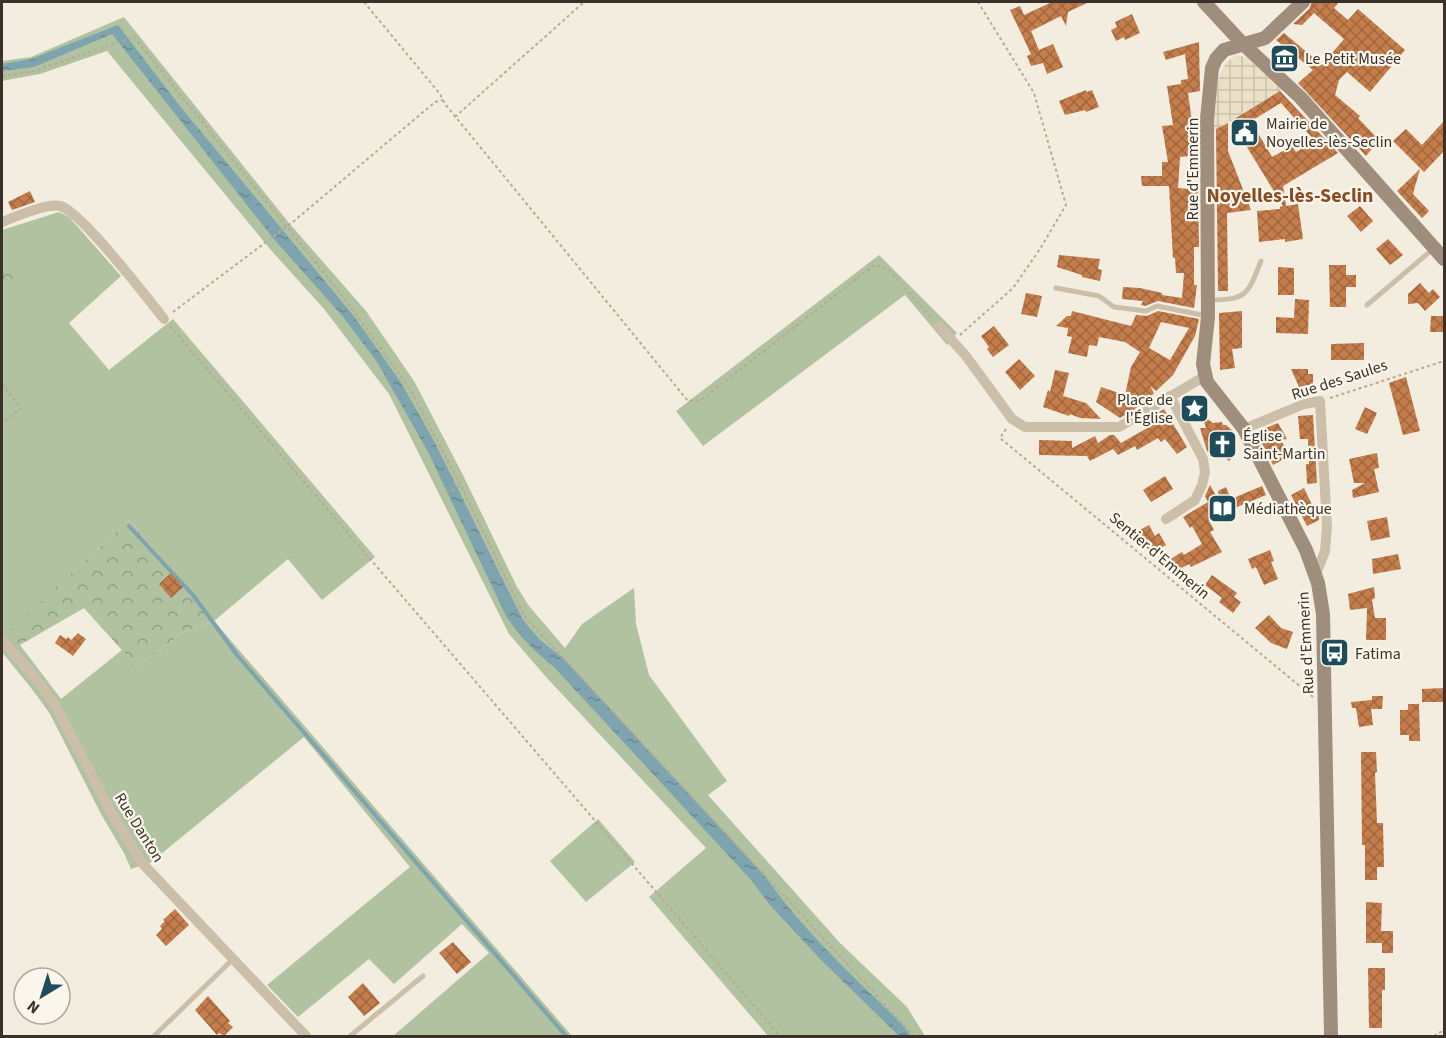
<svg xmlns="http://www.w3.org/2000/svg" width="1446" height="1038" viewBox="0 0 1446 1038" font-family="'Source Sans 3',sans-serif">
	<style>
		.green { fill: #b0c29f; fill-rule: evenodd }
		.forest { fill: url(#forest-crowns) }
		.plaza { fill: url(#plaza-grid) }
		.water { fill: url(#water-ripples) }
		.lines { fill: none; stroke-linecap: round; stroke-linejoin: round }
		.stream { stroke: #7ea5af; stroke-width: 4 }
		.building { fill: url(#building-cross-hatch); fill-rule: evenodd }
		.path { stroke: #b7a995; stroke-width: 2; stroke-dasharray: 3 3; stroke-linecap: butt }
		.lane { stroke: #cbbfaa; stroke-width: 5 }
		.street { stroke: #cbbfaa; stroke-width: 10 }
		.secondary { stroke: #9f8e7c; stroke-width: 14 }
		.labels { text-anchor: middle; stroke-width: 4.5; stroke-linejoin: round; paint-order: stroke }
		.poi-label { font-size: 16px; fill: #39312a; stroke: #faf6eb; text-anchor: start }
		.street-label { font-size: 16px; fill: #39312a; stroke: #faf6eb }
		.quarter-label { font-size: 20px; font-weight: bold; fill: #874c24; stroke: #faf6eb }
	</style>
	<defs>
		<pattern id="forest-crowns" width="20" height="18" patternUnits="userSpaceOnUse" patternTransform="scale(1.5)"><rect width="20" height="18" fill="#b0c29f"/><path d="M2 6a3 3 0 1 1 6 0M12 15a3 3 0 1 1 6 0" fill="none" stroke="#909e82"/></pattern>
		<pattern id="plaza-grid" width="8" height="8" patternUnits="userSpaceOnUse" patternTransform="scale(1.5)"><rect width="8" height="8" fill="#eae0c6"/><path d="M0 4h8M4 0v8" fill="none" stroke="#c9c1aa"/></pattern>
		<pattern id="water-ripples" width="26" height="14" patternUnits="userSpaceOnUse" patternTransform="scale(1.5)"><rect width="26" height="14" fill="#7ea5af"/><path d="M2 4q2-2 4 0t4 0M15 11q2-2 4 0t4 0" fill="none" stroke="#68878f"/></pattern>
		<pattern id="building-cross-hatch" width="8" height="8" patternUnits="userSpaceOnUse" patternTransform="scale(1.5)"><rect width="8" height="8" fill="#c47d4b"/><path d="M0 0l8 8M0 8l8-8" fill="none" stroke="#a0673f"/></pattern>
	</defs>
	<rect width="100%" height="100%" fill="#f3eddf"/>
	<path class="green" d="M124,17L289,223L366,311L414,381L463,475L517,587L529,606L565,648L582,624L634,588L636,624L649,675L727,781L708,795L840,943L907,1007L925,1036H768L649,897L706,848L546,677L509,634L389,394L324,309L270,249L107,51L40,74L2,81V61L31,57Z
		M59,212L69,217L121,276L69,323L109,370L173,319L375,557L322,600L288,559L214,621L572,1036H393L489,953L462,924L394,984L369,959L298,1017L267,985L410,867L304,737L150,863L131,869L124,853L101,814L50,714L35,693L2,652V230ZM129,520L214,621L182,633L137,667L122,650L61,699L20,645L7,634Z
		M879,255L957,333L947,345L905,295L703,446L676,411Z
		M598,819L635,862L586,902L550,861Z"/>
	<path class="forest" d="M2,252L24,279L2,296Z
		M129,520L214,621L182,633L137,667L84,608L20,645L6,634Z"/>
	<path class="plaza" d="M1236,55L1246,57L1283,89L1212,132L1219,76L1226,63Z"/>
	<path class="water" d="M118,25L179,105L353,315L400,381L433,439L523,620L540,640L564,659L765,876C803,931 853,976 901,1023L911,1036H899L821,960L769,904L751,880L554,667C535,652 520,637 506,616L428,452L377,362L344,318L273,238L112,34L34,67L2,71V64L31,59Z"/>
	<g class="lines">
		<path class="stream" d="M129,526L193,595L237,655L566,1036"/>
	</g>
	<path class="building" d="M1052,2H1089L1068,12L1066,26L1061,16L1031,31L1039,50L1053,44L1063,67L1047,74L1043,63L1031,66L1027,56L1031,54L1010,10L1020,6L1024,15Z
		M1312,2H1339L1334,8L1348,20L1358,9L1405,50L1370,92L1347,72L1339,80L1335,95L1360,116L1358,118L1379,140L1366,156L1298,83L1313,70L1276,40L1284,33L1322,65L1344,39L1314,13L1302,25L1293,24L1309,9Z
		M1132,14L1140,33L1125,40L1124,37L1116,41L1111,30L1117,27L1115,22Z
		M1199,42L1200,91L1188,93L1192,122H1198V155L1180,157L1178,188L1198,190L1199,247H1194V285H1197L1194,308L1158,301L1145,306L1141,305L1143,301L1122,299L1123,287L1140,288L1162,293V295L1182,298L1184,273H1176L1175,258H1173L1169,186H1142L1141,176H1162V162H1168L1162,126L1173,125L1167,86L1181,84V80L1188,79L1185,54L1166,60L1163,52Z
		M1086,90V92L1092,90L1099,107L1086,112L1085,110L1065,115L1059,101Z
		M1280,91L1338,153L1283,186L1286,206L1298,204L1303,239L1285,242V239L1259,242L1257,211L1280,209V207L1283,206L1231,121ZM1281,103L1315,141L1296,152L1292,146L1272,157L1251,121Z
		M1444,121V151L1424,172L1393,141L1406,129L1422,145Z
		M1228,123V151L1251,210L1227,213L1228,291H1218L1216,129Z
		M1420,169L1413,194L1429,211L1422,218L1397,191Z
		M30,191L35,202L12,210L8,202Z
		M1360,206L1373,221L1361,232L1347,216Z
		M1388,239L1403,255L1390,265L1376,249Z
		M1059,255L1100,259L1098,269L1102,270L1100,281L1082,277V275L1057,267Z
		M1329,265H1346V275H1356V287H1346V307H1330Z
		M1278,267L1294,268V295H1278Z
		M1420,283L1429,293L1433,289L1440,297L1425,311L1418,303L1408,304V294Z
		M1026,293L1042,296L1037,317L1021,314Z
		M1295,299L1309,300L1308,334L1276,333V317L1294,318Z
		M1072,311L1131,326L1136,315L1147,316L1158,311L1199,319L1195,336L1173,375L1156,391L1150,386L1154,393L1146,402L1120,418L1096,402L1101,387L1125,395L1131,367L1140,352L1125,342L1099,337L1097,346L1089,345L1087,357L1068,353L1072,337L1067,336L1068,328L1056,326L1067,316H1071ZM1161,322L1189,328L1170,360L1149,348Z
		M1242,311V348L1232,349L1235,368L1220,370L1219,313Z
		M1431,316H1444V332H1430Z
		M994,326L1009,345L993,357L987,349L989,347L981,336Z
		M1364,343V360H1331V344Z
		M1019,359L1035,376L1020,390L1005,372Z
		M1291,369H1308V374H1313V384L1299,387Z
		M1055,370L1069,373L1063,396L1086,403L1101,419L1080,418L1070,414L1069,416L1043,407L1048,390L1050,392Z
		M1406,377L1420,431L1403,435L1389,383Z
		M1365,407L1377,413L1367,434L1355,429Z
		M1164,409L1187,447L1177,454L1165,439L1161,442L1158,438L1137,450L1135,446L1118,455L1113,449L1090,461L1087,456L1039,455V440L1072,441V448L1095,436L1098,443L1110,435H1114L1121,443L1156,423L1152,416Z
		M1202,415L1213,423L1222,422L1223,425H1226L1236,434V453L1229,461L1223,455L1218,459L1207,451L1200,428H1206Z
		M1313,415L1317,483L1307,484L1306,464H1309L1308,439H1300L1298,416Z
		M1278,423L1287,439L1281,440L1289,456L1273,465L1256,432Z
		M1377,453L1379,468L1374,469L1379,492L1353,498L1352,490L1365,483H1354L1349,459Z
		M1165,476L1173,489L1151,502L1143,490Z
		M1210,485L1219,501L1218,491L1226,487L1231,499L1262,486L1266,495L1208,519L1214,530L1210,532L1222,552L1191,567L1189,564L1174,572L1167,561L1182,552L1184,555L1202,544L1192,526L1190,528L1183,517L1208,502L1205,496Z
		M1304,488L1314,509L1318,507L1319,520L1307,526L1291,495Z
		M1387,517L1390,537L1371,541L1367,521Z
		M1149,525L1155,536L1159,533L1166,545L1151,554L1144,543L1140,545L1134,533Z
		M1270,550L1274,561L1271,562L1278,579L1264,585L1256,567L1252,569L1248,559Z
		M1398,554L1401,569L1373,574L1372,559Z
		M171,573L183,587L171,598L159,584Z
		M1212,575L1237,593L1234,597L1241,602L1233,613L1219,602L1222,598L1205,585Z
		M1374,587L1375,598L1372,600L1375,618H1386V640H1366L1367,608L1350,610L1348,594Z
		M1269,615L1281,628L1293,632L1287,649L1271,643L1255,628Z
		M78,633L86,639L73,656L55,643L60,635L66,639L68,637L71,640Z
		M1444,688V702H1422V689Z
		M1372,696H1383L1382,709H1371L1373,725L1359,727L1356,708H1352L1351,702L1372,700Z
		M1408,704H1419L1420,741H1409V735H1400V710H1408Z
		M1361,752H1376L1377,772L1375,773L1377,823H1383L1384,867H1377V880H1365V845H1362Z
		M1366,902L1382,903L1381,931H1393V953H1382V943H1366Z
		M175,909L189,925L166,946L156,935L162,929L160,926L165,921L163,920Z
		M453,942L471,962L457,974L439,953Z
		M1368,968H1385V990H1382V1028H1369Z
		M363,983L380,1003L364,1016L348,997Z
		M208,996L230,1021L228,1023L233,1027L224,1036L219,1033L217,1035L195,1010Z"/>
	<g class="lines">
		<path class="path" d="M364,2L440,94L445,104L688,401L701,400L874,265L888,269L931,317
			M2,76L34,71L134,37L340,293L410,389L461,486L525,617L914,1036
			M455,117L584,2
			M173,312L294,221L435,102L443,100
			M170,326L780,1036
			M960,335L1013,288L1040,249L1066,205L1034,93L978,2
			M2,384L21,408L2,424
			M1330,398L1444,361
			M1006,429L1000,438L1313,697
			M446,493L461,486
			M1434,1036L1444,1030"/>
		<path class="lane" d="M1056,288L1099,296L1114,307L1146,311L1157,306L1207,316
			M1210,300C1247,300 1248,294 1261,261
			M1367,305L1433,249
			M154,1036L233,959
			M350,1036L423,976"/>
		<path class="street" d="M2,222C15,217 46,203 60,206C80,210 148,299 164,319
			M939,326L966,356L1012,419L1025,427H1119L1205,376
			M1244,429L1304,404L1320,401L1327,527L1325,551L1316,574
			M1166,519L1195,500L1202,485L1205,472L1203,459L1170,396
			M2,640L37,680L55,705L112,814L143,864L306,1036"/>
		<path class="secondary" d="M1204,2L1242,43L1301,98L1444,259
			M1303,2L1265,38L1224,50L1216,59L1212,68L1207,119L1208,317L1203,364L1207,382L1244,429L1306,550L1318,583L1323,614L1331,1036"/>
	</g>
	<defs>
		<symbol id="museum-square" viewBox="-11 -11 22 22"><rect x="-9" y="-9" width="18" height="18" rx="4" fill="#1f4c5a" stroke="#faf6eb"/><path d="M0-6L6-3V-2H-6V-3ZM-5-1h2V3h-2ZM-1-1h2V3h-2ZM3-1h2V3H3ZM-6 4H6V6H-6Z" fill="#fff"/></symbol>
		<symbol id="civic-square" viewBox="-11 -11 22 22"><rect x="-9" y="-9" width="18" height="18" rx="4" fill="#1f4c5a" stroke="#faf6eb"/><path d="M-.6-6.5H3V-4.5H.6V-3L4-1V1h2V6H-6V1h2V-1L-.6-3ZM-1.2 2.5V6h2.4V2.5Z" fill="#fff"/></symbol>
		<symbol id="sight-square" viewBox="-11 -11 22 22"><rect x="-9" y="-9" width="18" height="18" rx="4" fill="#1f4c5a" stroke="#faf6eb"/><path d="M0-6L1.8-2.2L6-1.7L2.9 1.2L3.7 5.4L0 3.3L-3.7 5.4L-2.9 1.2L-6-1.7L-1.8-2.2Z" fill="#fff"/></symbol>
		<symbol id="church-square" viewBox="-11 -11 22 22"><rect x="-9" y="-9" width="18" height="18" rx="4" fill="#1f4c5a" stroke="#faf6eb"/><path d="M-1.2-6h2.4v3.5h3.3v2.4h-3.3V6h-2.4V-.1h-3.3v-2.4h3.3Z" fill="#fff"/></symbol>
		<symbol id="library-square" viewBox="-11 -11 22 22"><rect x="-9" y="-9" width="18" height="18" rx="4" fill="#1f4c5a" stroke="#faf6eb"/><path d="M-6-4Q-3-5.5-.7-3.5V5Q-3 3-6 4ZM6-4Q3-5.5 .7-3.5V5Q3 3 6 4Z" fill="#fff"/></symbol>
		<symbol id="bus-square" viewBox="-11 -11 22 22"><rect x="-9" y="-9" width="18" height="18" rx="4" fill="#1f4c5a" stroke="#faf6eb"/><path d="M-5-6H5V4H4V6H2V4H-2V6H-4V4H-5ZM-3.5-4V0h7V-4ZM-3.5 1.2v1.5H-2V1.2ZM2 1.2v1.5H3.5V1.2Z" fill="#fff"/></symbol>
	</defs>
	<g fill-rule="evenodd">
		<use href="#museum-square" x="1268" y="42" width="33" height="33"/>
		<use href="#civic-square" x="1228" y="116" width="33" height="33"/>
		<use href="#sight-square" x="1178" y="392" width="33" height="33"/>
		<use href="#church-square" x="1206" y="428" width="33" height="33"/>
		<use href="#library-square" x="1206" y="492" width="33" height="33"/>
		<use href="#bus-square" x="1318" y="636" width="33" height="33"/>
	</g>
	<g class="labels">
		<g class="poi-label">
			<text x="1305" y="64">Le Petit Musée</text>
			<text x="1266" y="129">Mairie de<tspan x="1266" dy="18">Noyelles-lès-Seclin</tspan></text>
			<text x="1173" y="405" text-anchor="end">Place de<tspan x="1173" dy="18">l'Église</tspan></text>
			<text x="1243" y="441">Église<tspan x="1243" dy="18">Saint-Martin</tspan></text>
			<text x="1244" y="514">Médiathèque</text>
			<text x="1355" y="659">Fatima</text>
		</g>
		<g class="street-label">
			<text transform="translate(1192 169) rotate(-90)" y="6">Rue d'Emmerin</text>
			<text transform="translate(1339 379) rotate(-18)" y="6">Rue des Saules</text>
			<text transform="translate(1160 555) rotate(40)" y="6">Sentier d'Emmerin</text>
			<text transform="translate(1305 643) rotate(-93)" y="6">Rue d'Emmerin</text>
			<text transform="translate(140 827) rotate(58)" y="6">Rue Danton</text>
		</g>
		<g class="quarter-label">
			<text x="1290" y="202">Noyelles-lès-Seclin</text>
		</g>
	</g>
	<rect width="1446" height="1038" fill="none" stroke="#39312a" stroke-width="6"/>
	<g transform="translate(42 996) rotate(218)"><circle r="28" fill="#faf6eb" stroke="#ada79e" stroke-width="1.5"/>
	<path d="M0-4.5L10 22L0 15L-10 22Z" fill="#1f4c5a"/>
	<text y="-9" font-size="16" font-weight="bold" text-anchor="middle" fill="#39312a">N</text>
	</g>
</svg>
